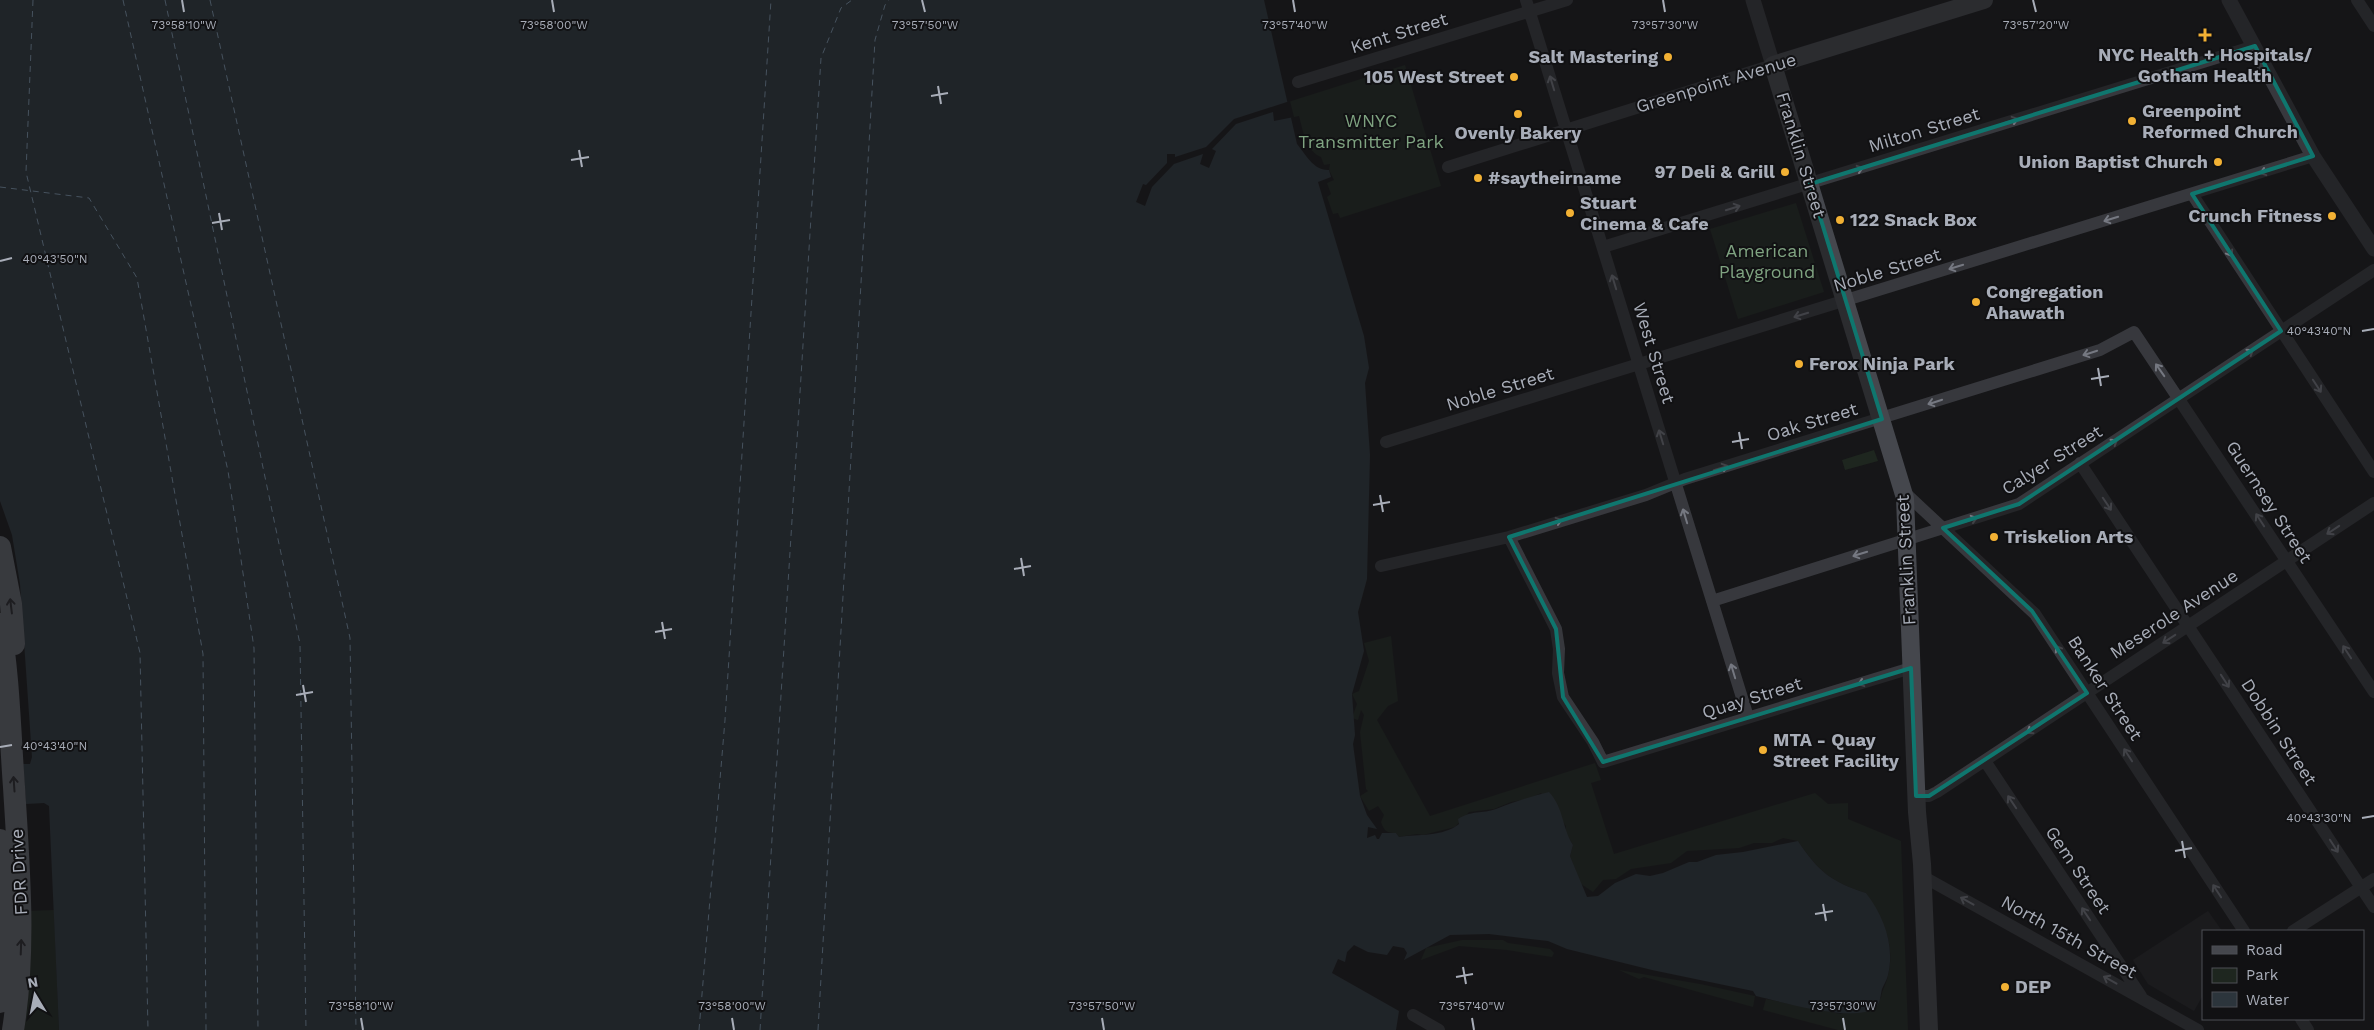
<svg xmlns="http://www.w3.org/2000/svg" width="2374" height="1030" viewBox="0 0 2374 1030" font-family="'Work Sans',sans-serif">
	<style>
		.built { fill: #222225 }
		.green { fill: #1e261f }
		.water { fill: #2c353c }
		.pier { fill: #161618 }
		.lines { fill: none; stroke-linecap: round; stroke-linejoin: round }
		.ferry { stroke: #7f9bb3; stroke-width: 1; stroke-dasharray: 6 5; stroke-linecap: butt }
		.minor { stroke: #37383d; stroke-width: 12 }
		.tertiary { stroke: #37383d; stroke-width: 15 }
		.secondary { stroke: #45474d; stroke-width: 18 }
		.motorway { stroke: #63666e; stroke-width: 22 }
		.oneway { stroke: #757881 }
		.oneway2 { stroke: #26262a }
		.marked { fill: none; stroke: #0f766e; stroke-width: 4; stroke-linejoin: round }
		.ticks { fill: none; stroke: #a8adb8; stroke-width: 2 }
		.poi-dot { fill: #f2b134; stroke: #111113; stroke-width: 2 }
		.labels { text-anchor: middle; stroke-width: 4; stroke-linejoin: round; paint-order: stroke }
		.street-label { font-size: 18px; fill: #a8adb8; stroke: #111113 }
		.poi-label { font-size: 18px; font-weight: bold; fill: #a8adb8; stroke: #111113; text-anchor: start }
		.park-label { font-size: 18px; fill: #7fa381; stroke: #111113 }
		.ticks-label { font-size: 12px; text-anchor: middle; fill: #a8adb8; stroke: #111113; stroke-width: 4; stroke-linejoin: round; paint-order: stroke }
	</style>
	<rect width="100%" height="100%" fill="#161618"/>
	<path class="built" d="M2208,911L2222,931H2203V995L2194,1011L2148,984L2133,960Z"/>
	<path class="green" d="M1405,65L1441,186L1340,218L1338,213L1333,214L1327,197L1331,194L1327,183L1334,180L1329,170L1330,164L1324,165L1321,157C1306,151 1303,131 1299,116L1274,121L1234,119Z
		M1796,203L1824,292L1738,319L1710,229Z
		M1874,450L1878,461L1845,470L1842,460Z
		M1391,636L1398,701L1388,706L1377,720L1430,816L1595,763L1601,780L1591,783L1614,854L1815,793L1828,804L1848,803V819L1901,841L1908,1030H1838L1763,1010L1766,999L1841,1014L1881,998C1882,989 1887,983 1888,975C1896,943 1882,919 1866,893C1831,882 1818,871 1798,841L1783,838L1772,843H1754L1739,848L1687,851L1671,863L1631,869L1616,879L1603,880L1593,892L1581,884L1570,856L1573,845L1565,832L1566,826L1541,793L1528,799L1511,802L1494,809L1469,812L1455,827L1423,835L1417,834L1399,837L1396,833C1387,833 1384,831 1381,822L1384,815L1378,806L1369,811L1360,796L1368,791L1366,789L1360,732L1364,715L1361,710L1358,720L1352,718L1357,704L1352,694L1359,691L1369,661L1364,643Z
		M54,910L59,1030H21L29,911Z
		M1462,940H1503L1508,943L1550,949L1554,953L1552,957L1507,950L1459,946L1421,960L1426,948Z
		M1619,970L1700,984L1755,996L1753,1007L1644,977L1639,979Z"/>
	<path class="water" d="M0,0H1264L1297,144C1306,155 1314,171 1329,170L1331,177L1318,182L1364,336L1369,368L1365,383L1370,455L1367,579L1358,612L1364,651L1352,694L1355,735L1353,744L1360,796L1367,815L1377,829L1368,827L1367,838L1375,835L1377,839H1379L1382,833H1396L1399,837C1418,834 1443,837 1459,824L1458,819C1472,810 1482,814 1496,809C1514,802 1531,796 1549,792C1564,808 1562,828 1573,845L1570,856L1587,897L1598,896L1615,883L1636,874L1650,876L1663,873L1689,862H1697L1716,855L1743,852L1798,841C1818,871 1831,882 1866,893C1884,916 1895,946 1888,975C1887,980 1884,984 1882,989C1880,996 1881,1005 1873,1009C1851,1022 1782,1002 1756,996L1753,991L1652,970L1567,949L1548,941L1489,934L1450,935L1404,960L1407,953L1404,948L1393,946L1387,955L1368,952L1354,945L1347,952L1345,962L1338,959L1332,973L1399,1011L1396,1030H59L49,806L44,803L26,804L23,764H30L32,757L20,584L12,535L0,501Z"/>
	<path class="pier" d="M1290,101L1294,117L1274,121L1273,112L1236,124L1212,149L1216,151L1209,168L1200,164L1203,154L1174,164L1152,187L1145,206L1136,202L1143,184L1146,185L1167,163V154H1175V157L1206,147L1234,119Z"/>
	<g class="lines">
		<path class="ferry" d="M33,0L26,172L140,653L148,1030
			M123,0L228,471L254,648L258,1030
			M165,0L300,644L306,1030
			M210,0L350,638L356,1030
			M0,187L89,198L137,278L203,654L206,1030
			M699,1030L725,720L771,0
			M760,1030L821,58L841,8L852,0
			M818,1030L875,40L885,5L889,0"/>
		<path class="minor" d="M1526,0L1748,717
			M2357,0L2374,26
			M1298,82L1567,0
			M1448,167L1773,65
			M2192,194L2374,472
			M1603,247L2255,46
			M1386,442L2313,156
			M2080,463L2374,907
			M1903,491L2035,614L2244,931
			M1509,537L1556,629L1559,649L1558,673L1563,697L1593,742L1603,762L1911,668
			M1381,566L1509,537L1646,495L1685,479L2100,350L2134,332L2374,692
			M1712,601L2019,504L2374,270
			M1985,761L2141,996
			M1916,796H1929L1937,792L2374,503
			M1922,876L2198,1030
			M2293,931L2374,879
			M1413,1015L1439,1030
			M2301,1019L2308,1030"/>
		<path class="tertiary" d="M1753,0L1773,65
			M2229,0L2313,156L2374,249"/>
		<path class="secondary" d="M1929,1030L1922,864L1917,812L1905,498L1773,65L1984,0"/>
		<path class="motorway" d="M0,547L11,604L14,644
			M0,624C9,677 10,733 14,787C19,869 26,949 13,1030
			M0,840L5,931L0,1002"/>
	</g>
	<defs><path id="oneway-shaft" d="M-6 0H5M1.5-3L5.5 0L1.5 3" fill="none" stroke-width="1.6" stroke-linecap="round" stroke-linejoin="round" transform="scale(1.25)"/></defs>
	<g class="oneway">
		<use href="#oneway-shaft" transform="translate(1552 83) rotate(-107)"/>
		<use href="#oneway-shaft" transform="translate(2011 121) rotate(-17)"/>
		<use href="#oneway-shaft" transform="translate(1856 170) rotate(-17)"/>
		<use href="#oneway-shaft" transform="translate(2267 171) rotate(163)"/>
		<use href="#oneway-shaft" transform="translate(1733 208) rotate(-17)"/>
		<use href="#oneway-shaft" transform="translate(2111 219) rotate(163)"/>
		<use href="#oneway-shaft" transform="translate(2228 250) rotate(57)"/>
		<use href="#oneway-shaft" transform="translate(1956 267) rotate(163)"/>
		<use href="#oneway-shaft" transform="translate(1614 282) rotate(-107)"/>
		<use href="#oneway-shaft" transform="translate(1801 315) rotate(163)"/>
		<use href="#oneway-shaft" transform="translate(2090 353) rotate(162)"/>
		<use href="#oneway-shaft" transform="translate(2247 354) rotate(-34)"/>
		<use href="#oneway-shaft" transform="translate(2160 370) rotate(-125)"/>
		<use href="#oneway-shaft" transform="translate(2317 386) rotate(57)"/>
		<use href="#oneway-shaft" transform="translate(1935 402) rotate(162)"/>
		<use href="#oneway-shaft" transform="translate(1661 437) rotate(-107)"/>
		<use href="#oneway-shaft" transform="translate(2111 444) rotate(-33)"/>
		<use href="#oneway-shaft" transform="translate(1721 468) rotate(-17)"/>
		<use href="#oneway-shaft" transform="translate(2107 504) rotate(56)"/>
		<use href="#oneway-shaft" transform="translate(1685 516) rotate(-107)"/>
		<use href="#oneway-shaft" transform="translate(1970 520) rotate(-17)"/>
		<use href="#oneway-shaft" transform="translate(2260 520) rotate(-123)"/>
		<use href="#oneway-shaft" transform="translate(1555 522) rotate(-18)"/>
		<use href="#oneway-shaft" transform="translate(2333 530) rotate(146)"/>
		<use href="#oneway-shaft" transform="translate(1860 554) rotate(163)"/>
		<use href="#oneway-shaft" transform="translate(2169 639) rotate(147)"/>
		<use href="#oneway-shaft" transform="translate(2060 652) rotate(-124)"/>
		<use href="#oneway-shaft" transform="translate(2347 652) rotate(-123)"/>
		<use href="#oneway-shaft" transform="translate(1733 671) rotate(-107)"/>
		<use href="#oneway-shaft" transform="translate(2225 681) rotate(57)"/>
		<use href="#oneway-shaft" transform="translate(1865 682) rotate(163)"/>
		<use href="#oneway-shaft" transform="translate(2033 729) rotate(147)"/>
		<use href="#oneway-shaft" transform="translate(2128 755) rotate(-123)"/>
		<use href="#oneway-shaft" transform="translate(2012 802) rotate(-124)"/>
		<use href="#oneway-shaft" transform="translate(2334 846) rotate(57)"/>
		<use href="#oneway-shaft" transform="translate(2217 891) rotate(-123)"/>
		<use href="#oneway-shaft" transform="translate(1967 901) rotate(-151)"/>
		<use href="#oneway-shaft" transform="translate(2086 914) rotate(-124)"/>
		<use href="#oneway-shaft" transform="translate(2110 980) rotate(-151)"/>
	</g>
	<g class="oneway2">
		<use href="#oneway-shaft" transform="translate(11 606) rotate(-97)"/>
		<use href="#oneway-shaft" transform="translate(14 784) rotate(-94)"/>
		<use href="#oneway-shaft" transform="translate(21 947) rotate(-88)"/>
	</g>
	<path d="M0 0H2374V1030H0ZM2255,46L2313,156L2192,194L2281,331L2019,504L1943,528L2032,611L2087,693L1929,796H1916L1911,668L1603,762L1563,697L1556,629L1509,537L1882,419L1810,184Z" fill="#161618" fill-opacity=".55" fill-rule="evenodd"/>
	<path class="marked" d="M2255,46L2313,156L2192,194L2281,331L2019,504L1943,528L2032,611L2087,693L1929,796H1916L1911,668L1603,762L1563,697L1556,629L1509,537L1882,419L1810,184Z"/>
	<path class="ticks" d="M182,0L184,12M552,0L554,12M922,0L925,12M1293,0L1295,12M1663,0L1665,12M2033,0L2036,12M938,86L941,104M931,96L948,93M579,150L582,167M571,160L589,157M219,213L222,230M212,223L230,220M0,261L12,258M2362,331L2374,329M2098,368L2101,386M2091,379L2109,376M1739,432L1742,449M1732,442L1749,439M1380,495L1383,512M1373,505L1390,502M1021,558L1024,576M1014,569L1031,566M662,622L665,639M655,632L672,629M303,685L306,702M296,695L313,692M0,747L12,745M2362,818L2374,816M2182,841L2185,858M2175,851L2192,848M1823,904L1826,921M1815,914L1833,911M1463,967L1466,984M1456,977L1473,974M361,1018L363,1030M732,1018L734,1030M1102,1018L1104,1030M1472,1018L1474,1030M1843,1018L1845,1030"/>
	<g class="poi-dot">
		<path d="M2202.5 27.5h5v5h5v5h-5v5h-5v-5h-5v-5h5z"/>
		<circle cx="1668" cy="57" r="5"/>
		<circle cx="1514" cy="77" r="5"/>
		<circle cx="1518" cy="114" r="5"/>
		<circle cx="2132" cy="121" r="5"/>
		<circle cx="2218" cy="162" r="5"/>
		<circle cx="1785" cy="172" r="5"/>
		<circle cx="1478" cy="178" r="5"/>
		<circle cx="1570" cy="213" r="5"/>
		<circle cx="2332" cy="216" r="5"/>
		<circle cx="1840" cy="220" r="5"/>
		<circle cx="1976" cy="302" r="5"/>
		<circle cx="1799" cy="364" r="5"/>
		<circle cx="1994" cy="537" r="5"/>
		<circle cx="1763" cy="750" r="5"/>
		<circle cx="2005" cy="987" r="5"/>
	</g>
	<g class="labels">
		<g class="street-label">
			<text transform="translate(1399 33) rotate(-17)" y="6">Kent Street</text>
			<text transform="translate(1716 83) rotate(-17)" y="6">Greenpoint Avenue</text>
			<text transform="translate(1924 130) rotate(-17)" y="6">Milton Street</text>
			<text transform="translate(1801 155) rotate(73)" y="6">Franklin Street</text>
			<text transform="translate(1887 270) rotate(-17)" y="6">Noble Street</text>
			<text transform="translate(1654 353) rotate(73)" y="6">West Street</text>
			<text transform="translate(1500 389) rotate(-17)" y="6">Noble Street</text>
			<text transform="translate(1812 422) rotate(-17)" y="6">Oak Street</text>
			<text transform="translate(2052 460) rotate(-32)" y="6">Calyer Street</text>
			<text transform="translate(2269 502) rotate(57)" y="6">Guernsey Street</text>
			<text transform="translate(1906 560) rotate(-93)" y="6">Franklin Street</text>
			<text transform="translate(2174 614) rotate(-33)" y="6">Meserole Avenue</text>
			<text transform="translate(2105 688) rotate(57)" y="6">Banker Street</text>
			<text transform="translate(1752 698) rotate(-17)" y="6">Quay Street</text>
			<text transform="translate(2279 732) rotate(57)" y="6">Dobbin Street</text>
			<text transform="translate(2078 870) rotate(56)" y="6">Gem Street</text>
			<text transform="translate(19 872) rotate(-93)" y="6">FDR Drive</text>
			<text transform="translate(2069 937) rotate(29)" y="6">North 15th Street</text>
		</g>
		<g class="poi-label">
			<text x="2205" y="61" text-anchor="middle">NYC Health + Hospitals/<tspan x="2205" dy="21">Gotham Health</tspan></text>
			<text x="1658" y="63" text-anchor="end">Salt Mastering</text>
			<text x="1504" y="83" text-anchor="end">105 West Street</text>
			<text x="2142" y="117">Greenpoint<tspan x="2142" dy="21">Reformed Church</tspan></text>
			<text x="1518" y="139" text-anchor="middle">Ovenly Bakery</text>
			<text x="2208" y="168" text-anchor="end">Union Baptist Church</text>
			<text x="1775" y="178" text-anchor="end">97 Deli &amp; Grill</text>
			<text x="1488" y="184">#saytheirname</text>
			<text x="1580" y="209">Stuart<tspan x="1580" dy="21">Cinema &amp; Cafe</tspan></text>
			<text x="2322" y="222" text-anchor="end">Crunch Fitness</text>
			<text x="1850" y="226">122 Snack Box</text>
			<text x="1986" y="298">Congregation<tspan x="1986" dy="21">Ahawath</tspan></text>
			<text x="1809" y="370">Ferox Ninja Park</text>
			<text x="2004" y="543">Triskelion Arts</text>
			<text x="1773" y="746">MTA - Quay<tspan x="1773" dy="21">Street Facility</tspan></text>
			<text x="2015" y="993">DEP</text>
		</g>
		<g class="park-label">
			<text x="1371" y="127">WNYC<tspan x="1371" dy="21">Transmitter Park</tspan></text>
			<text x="1767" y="257">American<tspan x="1767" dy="21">Playground</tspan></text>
		</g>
	</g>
	<g class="ticks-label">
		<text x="1665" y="29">73°57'30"W</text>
		<text x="184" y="29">73°58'10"W</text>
		<text x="554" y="29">73°58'00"W</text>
		<text x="925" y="29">73°57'50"W</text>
		<text x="1295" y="29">73°57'40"W</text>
		<text x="2036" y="29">73°57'20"W</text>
		<text x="55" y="263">40°43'50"N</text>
		<text x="2319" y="335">40°43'40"N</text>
		<text x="55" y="750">40°43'40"N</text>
		<text x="2319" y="822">40°43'30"N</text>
		<text x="361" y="1010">73°58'10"W</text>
		<text x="732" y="1010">73°58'00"W</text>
		<text x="1102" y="1010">73°57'50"W</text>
		<text x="1472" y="1010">73°57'40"W</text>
		<text x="1843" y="1010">73°57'30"W</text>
	</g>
	<rect x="2202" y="930" width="162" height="90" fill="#111113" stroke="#4d4f55"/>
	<rect x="2212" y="946" width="25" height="8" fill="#45474d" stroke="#4d4f55"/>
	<text x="2246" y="955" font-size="15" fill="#a8adb8">Road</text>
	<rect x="2212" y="968" width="25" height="15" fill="#1e261f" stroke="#4d4f55"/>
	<text x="2246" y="980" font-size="15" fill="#a8adb8">Park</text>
	<rect x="2212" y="992" width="25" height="15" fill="#2c353c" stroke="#4d4f55"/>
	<text x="2246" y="1005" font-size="15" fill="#a8adb8">Water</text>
	<g transform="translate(35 995) rotate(350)" stroke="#111113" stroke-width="4" paint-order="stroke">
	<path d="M0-4L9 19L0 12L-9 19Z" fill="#a8adb8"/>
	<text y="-8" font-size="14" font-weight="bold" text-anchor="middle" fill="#a8adb8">N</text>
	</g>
</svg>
